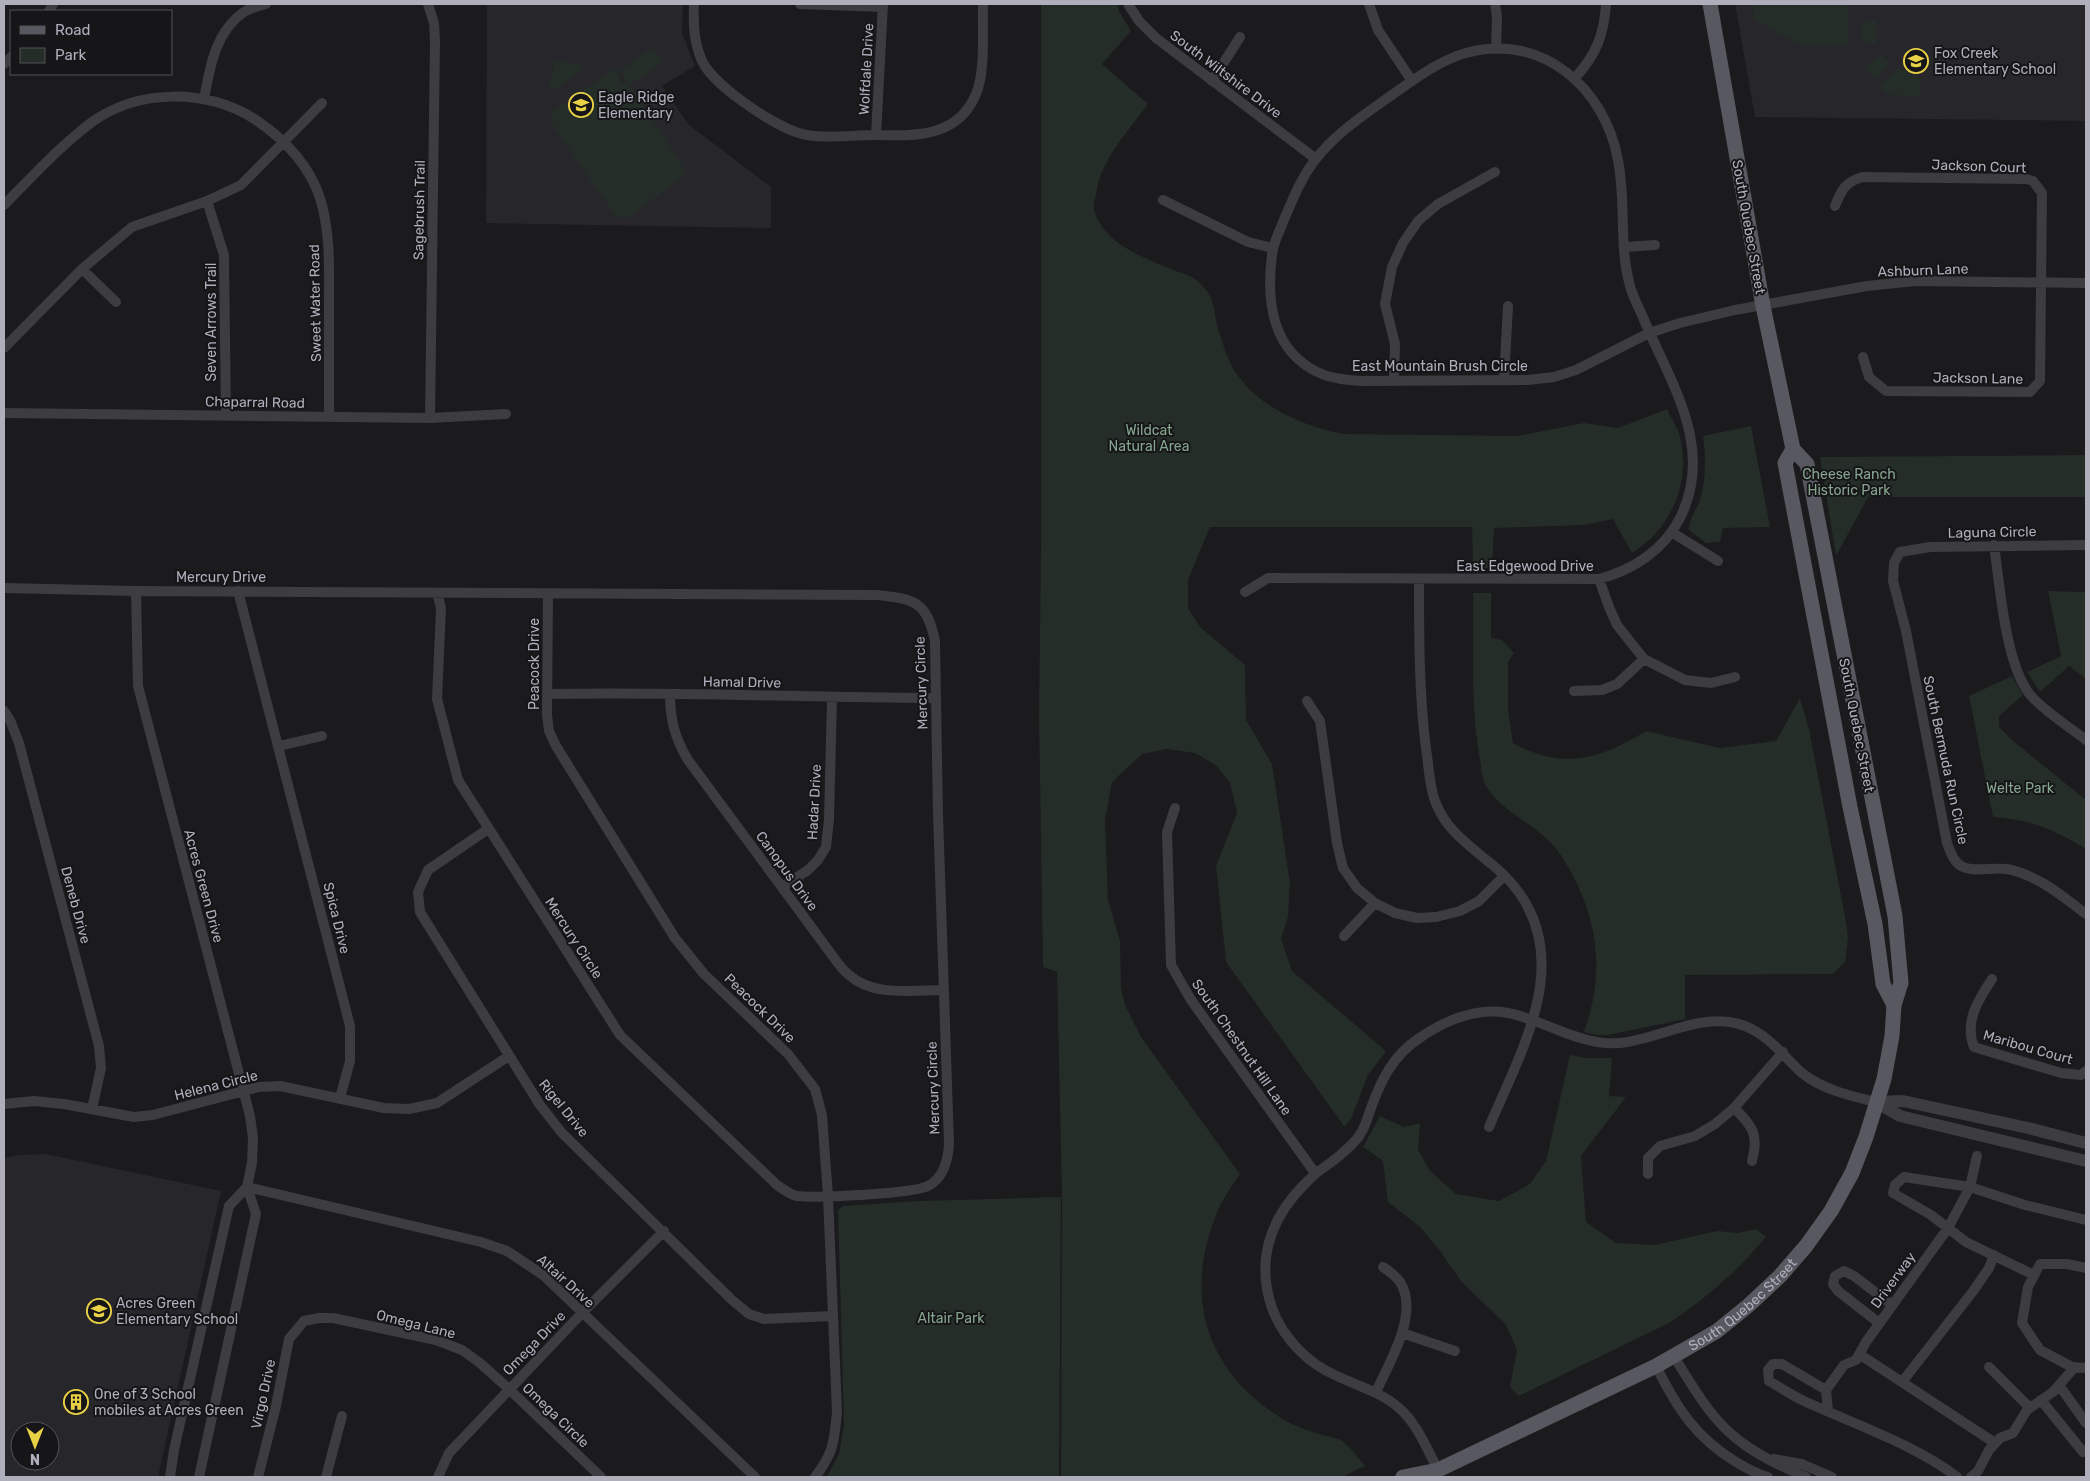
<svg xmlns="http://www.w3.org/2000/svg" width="2090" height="1481" viewBox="0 0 2090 1481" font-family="Rubik,sans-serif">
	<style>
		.built { fill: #27262a; fill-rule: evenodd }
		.green { fill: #242d27 }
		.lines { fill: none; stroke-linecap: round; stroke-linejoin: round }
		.minor { stroke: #3c3c41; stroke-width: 10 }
		.tertiary { stroke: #3c3c41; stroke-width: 12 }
		.primary { stroke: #585860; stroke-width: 15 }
		.labels { text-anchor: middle; stroke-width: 4; stroke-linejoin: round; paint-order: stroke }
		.poi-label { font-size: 14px; fill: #aeafbb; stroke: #161518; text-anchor: start }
		.street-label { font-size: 14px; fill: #aeafbb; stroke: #161518 }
		.park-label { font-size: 14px; fill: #86a58e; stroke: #161518 }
	</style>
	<rect width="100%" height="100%" fill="#1b1a1d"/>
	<path class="built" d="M487,4H683L682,33L695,66L662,86L688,124L771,187V228L486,223Z
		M1735,4H2086V121L1755,117Z
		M46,1154L221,1191L158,1477H4V1158L18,1155ZM20,1431H50V1461H20Z"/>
	<path class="green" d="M1041,4H1118L1119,11L1131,31L1102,64L1148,104C1128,132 1100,160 1096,195C1095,199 1093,205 1094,210C1105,245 1143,257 1173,270C1182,273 1193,276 1200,283C1218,301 1212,311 1219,332C1224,346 1229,365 1239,377C1263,409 1306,427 1343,434L1517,436L1584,423L1618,428L1667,409C1671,418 1678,428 1680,437C1691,483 1671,529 1632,553L1613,519L1584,525L1494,528L1492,568H1473L1472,527H1210L1188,580V608L1200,627L1245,665L1246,720L1272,764L1290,883L1288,917L1281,939L1292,971L1386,1051L1368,1075L1351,1119L1344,1126L1226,962L1216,866L1237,813L1230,783L1217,766L1195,753L1167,749L1142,754L1112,782L1105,820L1108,900L1120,941L1121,988L1125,1005L1141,1037L1240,1174C1232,1186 1222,1199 1217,1213C1183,1296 1205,1370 1281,1418C1294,1426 1309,1431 1323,1435C1329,1437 1337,1438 1342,1441C1350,1446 1358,1458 1365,1466L1342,1477H1061L1062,1196L1057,972L1043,967L1039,717L1041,546Z
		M1753,4H1848L1849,46L1800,45L1753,19Z
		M1862,21H1876V43H1862Z
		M653,48L663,63L630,85L684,168V176L628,218L616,217L552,124V111L616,68L621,82L629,85L620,70Z
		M1881,54L1891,63L1875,79L1865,69Z
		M554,61L581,65L582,70L555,90L549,88Z
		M1899,67L1921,79L1920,96L1889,95L1879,86Z
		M1751,426L1770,527L1723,528L1720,542L1706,543L1689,530C1689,519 1696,510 1700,500C1706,480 1706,457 1703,436Z
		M2086,455V497H1868L1836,556L1820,457Z
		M2048,591L2086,592V679L2069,666L2040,692L2027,672L2061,656Z
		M1473,593H1491V638L1502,640L1514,653L1508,662V709L1513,743C1563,770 1599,760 1646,731L1720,748L1776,741L1800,698L1809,729L1846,922L1848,938L1845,962L1833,974L1685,975V1019L1608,1035H1596L1584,1032C1603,978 1600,929 1574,878C1568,866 1560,852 1551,843C1531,822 1501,811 1486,786C1482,779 1481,768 1480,760C1470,705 1474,649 1473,593Z
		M2012,676L2023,695L1999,716V727L2013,741L2086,800V849C2055,830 2030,819 1993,817L1969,696Z
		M1570,1055L1586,1058H1612L1609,1096L1626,1097L1581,1156L1586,1222L1616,1243L1655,1245L1717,1231L1738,1233L1756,1229L1766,1237C1738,1270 1706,1299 1669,1323L1519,1396L1510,1387L1517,1350L1506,1325L1461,1281L1440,1251L1420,1227L1388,1202L1383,1161L1363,1147L1380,1116L1404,1127L1420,1123L1418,1149L1429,1170L1456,1194L1499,1201L1530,1184L1546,1161Z
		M1061,1197L1059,1477H827L839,1454L844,1425L838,1210L843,1206L918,1201Z"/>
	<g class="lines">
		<path class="minor" d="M428,4L434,23L435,41L430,418
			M694,4C693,25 694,44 703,63C716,87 780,131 807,135C828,139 853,135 875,135C914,136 958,138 976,94C986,70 982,30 983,4
			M800,4L883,7
			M1128,4L1139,21L1156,38L1316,159
			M1369,4L1378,30L1412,81
			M1495,4L1497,17L1496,49
			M49,11L53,4
			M4,64L11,57
			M1575,78C1596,55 1604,35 1606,4
			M1212,81L1240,37
			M204,99C210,67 215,32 244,12C250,8 259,6 266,4
			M876,135L883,4
			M1163,200L1248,242L1272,248
			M207,201L224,255L226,416
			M4,205C32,177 60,146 92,122C140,88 208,89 256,120C284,139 309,165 320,198C331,234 329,270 329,307C329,344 329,380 329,417
			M1835,206C1841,191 1845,182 1862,177L2026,179L2033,181L2042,193L2040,381L2030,392L1886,391L1869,377L1863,357
			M1625,247L1655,245
			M82,269L116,302
			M4,348L82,269L132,227L207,201L241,185L322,103
			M1504,380L1508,306
			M1394,381L1395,344L1385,304L1392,267L1403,243L1418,221L1438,204L1495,172
			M4,413L430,418L506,414
			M1673,533L1718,561
			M1994,545C2000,585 2005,667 2032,697C2047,713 2068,726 2086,740
			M2086,545L1930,547L1900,552L1894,563L1893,581L1906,631L1947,843C1950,851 1953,861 1961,866C1973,873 1993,867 2007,869C2038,875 2062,896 2086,914
			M1599,579L1609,607L1617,625L1644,659L1685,680L1711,683L1735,677
			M1419,580C1419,637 1419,693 1426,749C1429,766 1429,785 1435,801C1447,835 1480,852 1504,875C1580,951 1523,1047 1489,1127
			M4,588L136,591L877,595C914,599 927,601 935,641L938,814L949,1144C948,1160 944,1178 928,1186C911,1194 818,1198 797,1196C790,1195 783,1189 777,1185L620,1035L458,780L437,699L441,608L437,593
			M136,591L138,686L250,1116L253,1138L252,1163L247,1187L256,1214L199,1477
			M238,591L350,1026V1061L340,1098
			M1245,592L1268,578L1599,579C1633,570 1664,550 1680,518C1716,446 1669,381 1642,315C1637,304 1631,293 1629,282C1619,242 1626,200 1618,160C1605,88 1542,32 1466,53C1437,61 1411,82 1386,99C1361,117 1334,135 1315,160C1301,178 1292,201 1283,222C1279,233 1273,243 1272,255C1266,301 1272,353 1322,374C1334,379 1348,380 1362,381L1528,380L1554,377L1576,370L1649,333L1680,323L1735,310L1867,286L1915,281L2086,283
			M548,593L547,715L549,731L556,746L675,938L704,974L788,1054L815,1089L822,1115L828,1196L837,1412C834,1442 834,1452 815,1477
			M1574,691L1602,690L1617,684L1644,659
			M547,694C676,691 806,698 936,698
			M670,694C670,720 675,738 688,760L829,951C835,959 841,969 849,975C873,997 914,990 943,990
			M1307,701L1320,721L1337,843L1343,868L1357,888L1375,903L1395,913L1417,918L1436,917L1460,911L1479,901L1504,876
			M4,711L10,720L19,743L99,1046L101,1068L92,1109
			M279,746L322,736
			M1175,808L1167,832L1171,965L1191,1000L1315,1173
			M488,829L428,870L418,892L420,912L540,1105L562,1133L732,1300L749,1314L764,1319L832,1316
			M782,887L808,870L818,860L826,847L829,820L832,698
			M1344,936L1375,903
			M1992,979C1978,1000 1964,1022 1974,1047L2061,1073L2081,1075L2086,1071
			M4,1104L34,1101L64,1104L134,1117L153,1115L259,1087L280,1086L384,1108L409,1109L437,1103L509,1056
			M1734,1108C1753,1126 1759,1135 1752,1161
			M1648,1174V1158L1660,1146L1695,1136L1715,1124L1734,1108L1783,1052
			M247,1187L481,1242L507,1251L543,1275L755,1477
			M2086,1268L2067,1264H2040L2028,1287L2022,1323L2040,1350L2072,1367L2086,1368
			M2034,1275L1966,1242L1931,1215L1893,1193L1895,1185L1904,1177L1970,1187L2025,1205L2086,1220
			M1879,1323L1838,1291L1833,1284L1835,1276L1844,1271L1854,1276L1892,1305
			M1402,1333L1455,1351
			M1859,1354L1995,1443
			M1674,1357C1691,1383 1706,1411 1729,1432C1750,1452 1780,1466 1806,1477
			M1656,1366C1677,1408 1695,1437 1736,1462C1746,1468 1757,1474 1768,1477
			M1989,1367L2030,1408
			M1902,1382L1974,1290L1989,1268L1994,1255
			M2059,1385L2086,1423
			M1826,1390L1782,1364H1773L1768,1370L1769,1381C1783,1389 1797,1399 1813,1405C1859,1426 1917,1446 1957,1477
			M1376,1392C1389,1363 1420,1313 1400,1282C1396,1276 1389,1271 1383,1267
			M2041,1400L2083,1452L2086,1450
			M1828,1411L1826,1390L1844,1365L1856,1360L1866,1342L1948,1228L1970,1187L1977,1156
			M1774,1459L1802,1464L1832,1477
			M1438,1470C1427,1449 1417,1423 1398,1407C1380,1392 1358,1386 1337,1376C1308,1364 1283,1338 1272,1308C1254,1255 1274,1211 1314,1175C1322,1168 1331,1163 1339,1156C1347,1149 1356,1142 1361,1133C1366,1125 1368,1116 1371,1108C1381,1080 1393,1056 1418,1039C1444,1021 1475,1007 1508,1013C1525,1016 1542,1024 1558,1030C1578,1038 1599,1045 1620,1043C1661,1039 1703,1010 1745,1026C1770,1036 1783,1056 1802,1073C1823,1090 1851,1096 1876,1102
			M170,1477L174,1450L229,1206L247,1187
			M258,1477L276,1406L289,1339L304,1321L319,1318H333L436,1340L462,1350L480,1363L509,1389L601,1477
			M326,1477L342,1416
			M438,1477L449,1453L582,1313L664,1231
			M1971,1477L1978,1471L1989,1450L2000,1438L2013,1433L2027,1410L2053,1392L2074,1368"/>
		<path class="tertiary" d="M1876,1102L1900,1116L2086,1161
			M1876,1102L1903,1101L2028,1128L2086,1143"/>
		<g class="primary">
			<path d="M1793,449L1785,463L1850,807L1875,924L1883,984L1894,1005"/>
			<path id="s1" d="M1403,1477L1438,1470L1656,1366L1698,1342L1717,1331L1749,1305L1780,1276L1806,1246L1831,1211L1852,1173L1866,1137L1884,1079L1892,1036L1894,1005L1901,983L1895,916L1807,464L1793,449L1763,306L1710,4"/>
		</g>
	</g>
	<defs>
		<symbol id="school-ring" viewBox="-11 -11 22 22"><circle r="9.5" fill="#161518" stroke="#e9d146" stroke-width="1.5"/><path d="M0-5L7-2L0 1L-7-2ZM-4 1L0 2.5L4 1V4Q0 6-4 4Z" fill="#e9d146"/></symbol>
		<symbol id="building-ring" viewBox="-11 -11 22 22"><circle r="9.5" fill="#161518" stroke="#e9d146" stroke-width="1.5"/><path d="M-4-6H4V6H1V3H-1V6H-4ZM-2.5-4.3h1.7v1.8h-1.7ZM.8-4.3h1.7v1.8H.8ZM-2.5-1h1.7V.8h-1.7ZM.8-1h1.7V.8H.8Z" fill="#e9d146"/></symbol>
	</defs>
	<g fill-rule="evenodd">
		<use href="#school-ring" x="1902" y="47" width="28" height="28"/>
		<use href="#school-ring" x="567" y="91" width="28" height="28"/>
		<use href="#school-ring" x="85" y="1297" width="28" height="28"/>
		<use href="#building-ring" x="62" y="1388" width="28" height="28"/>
	</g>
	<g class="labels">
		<g class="poi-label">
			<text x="1934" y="58">Fox Creek<tspan x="1934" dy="16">Elementary School</tspan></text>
			<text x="598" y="102">Eagle Ridge<tspan x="598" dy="16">Elementary</tspan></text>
			<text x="116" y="1308">Acres Green<tspan x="116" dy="16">Elementary School</tspan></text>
			<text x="94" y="1399">One of 3 School<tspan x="94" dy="16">mobiles at Acres Green</tspan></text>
		</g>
		<g class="street-label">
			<text transform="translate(866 69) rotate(-87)" y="5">Wolfdale Drive</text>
			<text transform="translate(1226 74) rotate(37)" y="5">South Wiltshire Drive</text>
			<text transform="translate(1979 166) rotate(2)" y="5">Jackson Court</text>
			<text transform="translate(419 210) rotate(-89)" y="5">Sagebrush Trail</text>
			<text transform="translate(1749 227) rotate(80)" y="5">South Quebec Street</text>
			<text transform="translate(1923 270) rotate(-2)" y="5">Ashburn Lane</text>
			<text transform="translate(315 303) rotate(-91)" y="5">Sweet Water Road</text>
			<text transform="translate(211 322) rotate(-90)" y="5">Seven Arrows Trail</text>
			<text x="1440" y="371">East Mountain Brush Circle</text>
			<text transform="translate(1978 378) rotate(1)" y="5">Jackson Lane</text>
			<text transform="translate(255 402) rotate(1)" y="5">Chaparral Road</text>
			<text transform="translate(1992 532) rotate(-1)" y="5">Laguna Circle</text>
			<text x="1525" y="571">East Edgewood Drive</text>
			<text x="221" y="582">Mercury Drive</text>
			<text transform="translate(534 664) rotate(-90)" y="5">Peacock Drive</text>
			<text transform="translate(742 682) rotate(1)" y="5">Hamal Drive</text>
			<text transform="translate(921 683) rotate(-92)" y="5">Mercury Circle</text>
			<text transform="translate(1857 725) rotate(79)" y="5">South Quebec Street</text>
			<text transform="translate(1946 760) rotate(78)" y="5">South Bermuda Run Circle</text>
			<text transform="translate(814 802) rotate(-87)" y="5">Hadar Drive</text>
			<text transform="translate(787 871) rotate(54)" y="5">Canopus Drive</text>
			<text transform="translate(204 886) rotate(75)" y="5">Acres Green Drive</text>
			<text transform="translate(76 905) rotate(75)" y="5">Deneb Drive</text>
			<text transform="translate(337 918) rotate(76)" y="5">Spica Drive</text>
			<text transform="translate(574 938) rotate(57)" y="5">Mercury Circle</text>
			<text transform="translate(760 1008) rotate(44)" y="5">Peacock Drive</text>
			<text transform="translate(1242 1047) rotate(55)" y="5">South Chestnut Hill Lane</text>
			<text transform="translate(2028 1047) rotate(16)" y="5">Maribou Court</text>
			<text transform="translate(216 1085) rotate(-14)" y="5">Helena Circle</text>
			<text transform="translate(933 1088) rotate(-92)" y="5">Mercury Circle</text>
			<text transform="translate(564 1108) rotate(51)" y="5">Rigel Drive</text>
			<text transform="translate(1893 1280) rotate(-54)" y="5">Driverway</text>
			<text transform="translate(566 1281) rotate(42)" y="5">Altair Drive</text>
			<text dy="5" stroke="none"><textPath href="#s1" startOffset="384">South Quebec Street</textPath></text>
			<text transform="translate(416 1324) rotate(14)" y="5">Omega Lane</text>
			<text transform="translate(534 1343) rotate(-46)" y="5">Omega Drive</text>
			<text transform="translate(263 1394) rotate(-78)" y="5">Virgo Drive</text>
			<text transform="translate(556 1415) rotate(44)" y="5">Omega Circle</text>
		</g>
		<g class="park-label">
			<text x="1149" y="435">Wildcat<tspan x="1149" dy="16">Natural Area</tspan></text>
			<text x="1849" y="479">Cheese Ranch<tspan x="1849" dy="16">Historic Park</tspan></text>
			<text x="2020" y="793">Welte Park</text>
			<text x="951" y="1323">Altair Park</text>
		</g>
	</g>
	<rect width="2090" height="1481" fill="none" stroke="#aeafbb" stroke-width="10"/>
	<rect x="10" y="10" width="162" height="65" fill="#161518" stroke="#535359"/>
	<rect x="20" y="26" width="25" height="8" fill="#585860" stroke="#535359"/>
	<text x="55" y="35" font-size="15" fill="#aeafbb">Road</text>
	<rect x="20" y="48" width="25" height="15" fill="#242d27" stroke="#535359"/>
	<text x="55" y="60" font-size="15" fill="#aeafbb">Park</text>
	<g transform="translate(35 1446) rotate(180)"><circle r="24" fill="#161518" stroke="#535359"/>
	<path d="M0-4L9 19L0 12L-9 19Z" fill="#e9d146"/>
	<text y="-8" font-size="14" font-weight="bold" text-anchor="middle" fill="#aeafbb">N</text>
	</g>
</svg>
